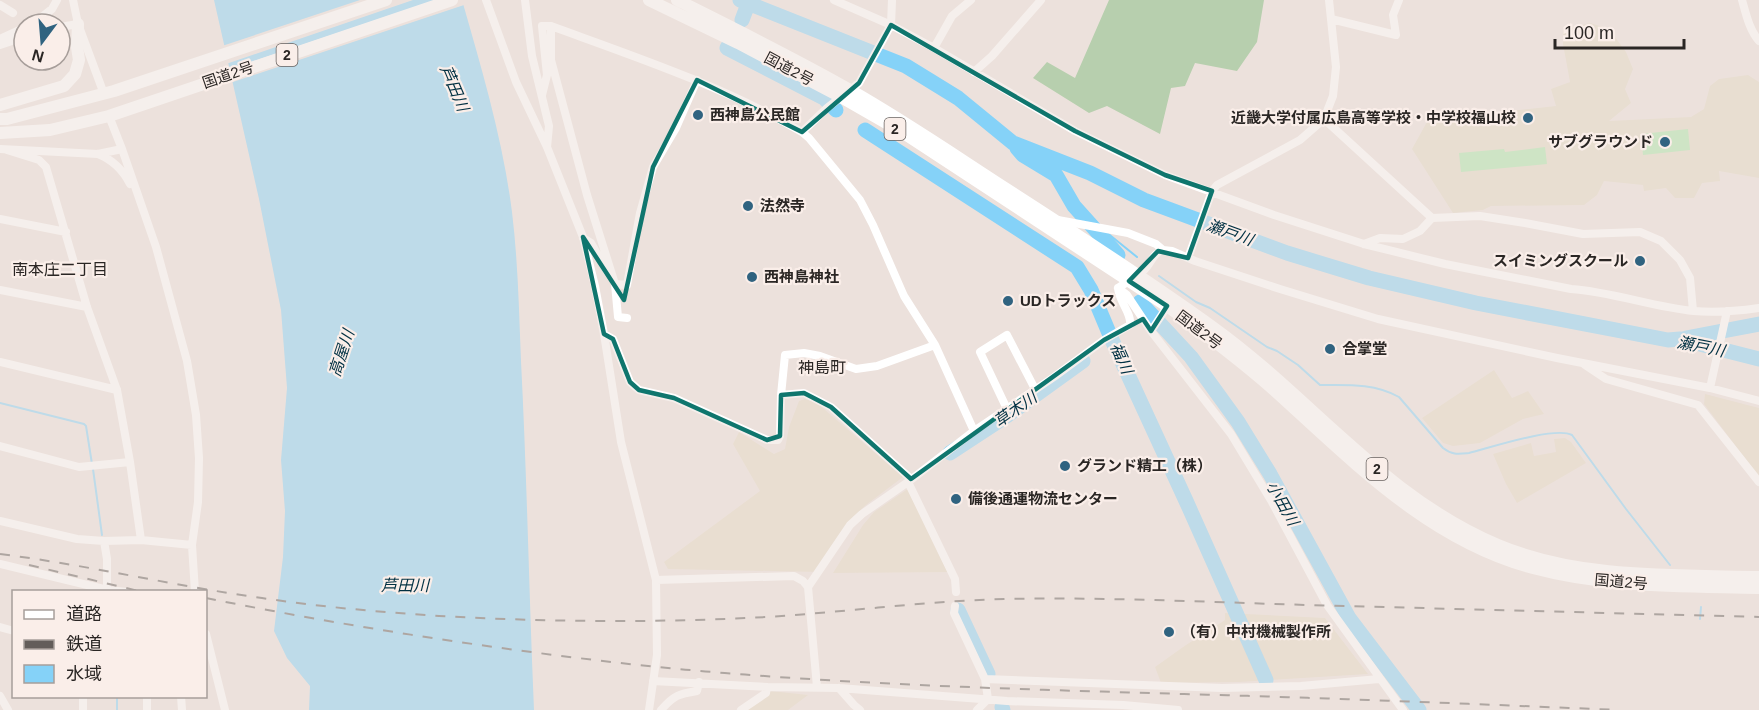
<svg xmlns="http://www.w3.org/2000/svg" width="1759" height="710" viewBox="0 0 1759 710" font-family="Arial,'Noto Sans JP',sans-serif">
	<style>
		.industrial { fill: #e4d9c4 }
		.education { fill: #e2d9c4 }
		.green { fill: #a9e7a8 }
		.forest { fill: #76b876 }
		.water { fill: #85d2f8 }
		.pier { fill: #ece1dc }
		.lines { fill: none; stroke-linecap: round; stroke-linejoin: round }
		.stream { stroke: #85d2f8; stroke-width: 2 }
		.river { stroke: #85d2f8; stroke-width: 15 }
		.minor { stroke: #fff; stroke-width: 8 }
		.highway { stroke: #fff; stroke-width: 12 }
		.rail { stroke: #635d5a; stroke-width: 2; stroke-dasharray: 10 10; stroke-linecap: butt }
		.marked { fill: none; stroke: #0f766e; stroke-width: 4.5; stroke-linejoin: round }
		.poi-dot { fill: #306380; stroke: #faeee9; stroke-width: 2 }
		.labels { text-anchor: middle; stroke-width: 4.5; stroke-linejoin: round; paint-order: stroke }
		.shield { fill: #faeee9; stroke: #68625f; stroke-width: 1.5 }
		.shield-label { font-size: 14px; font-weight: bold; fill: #2a2624 }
		.street-label { font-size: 15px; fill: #2a2624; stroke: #faeee9 }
		.poi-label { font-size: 15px; font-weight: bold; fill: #2a2624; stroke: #faeee9; text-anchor: start }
		.water-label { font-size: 16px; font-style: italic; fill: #003042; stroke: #faeee9 }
		.neighbourhood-label { font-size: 16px; fill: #2a2624; stroke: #faeee9 }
	</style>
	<rect width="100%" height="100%" fill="#ece1dc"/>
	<path class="industrial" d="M1494,370L1512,398L1528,391L1544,414L1523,419L1480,443L1453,446L1443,443L1422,418Z
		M1705,394L1759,408V477L1704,404Z
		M805,399L817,403L903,477L866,505L853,517L819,572L668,569L664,562L760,491L733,444L739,432L774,454L785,449L789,427L799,401Z
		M1565,438L1571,442L1586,463L1517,503L1506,484L1493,454L1531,443L1534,456L1556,452L1554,439Z
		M912,486L954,572L833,573L863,525L874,512Z
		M1225,613L1325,618L1368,674L1239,682L1161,683L1155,667L1186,645L1225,620Z
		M771,691L808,695L788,710H746Z"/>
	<path class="education" d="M1590,23L1609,29L1626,52L1633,69L1625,89L1631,103L1609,121L1691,117L1704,109L1710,86L1719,79L1748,75L1759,82V178L1719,171L1720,181L1702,183L1694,198H1675L1666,188L1644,191L1643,185L1604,181L1597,195L1584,205L1491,206L1483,210L1453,213L1412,149L1428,120L1556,106L1551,89L1570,82L1563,44V30Z"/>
	<path class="green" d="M1688,129L1690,150L1643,155L1641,134Z
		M1545,147L1547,164L1461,172L1459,153L1504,149L1505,152Z"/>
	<path class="forest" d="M1109,0H1264L1257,42L1237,71L1195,63L1185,86L1171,88L1160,134L1107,106L1089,113L1033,78L1047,62L1075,78Z"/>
	<path class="water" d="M214,0H462C482,70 503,140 512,212C518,261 519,311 521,361C527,477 529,594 534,710H309L310,686L287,658L274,631L283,557L285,511L281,460L287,388L281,310L259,199Z"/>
	<path class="pier" d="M360,0H413L226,64L222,46Z
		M436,0H465L467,4L230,83L227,70Z"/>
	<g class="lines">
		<path class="stream" d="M1078,211L1095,223
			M1106,232L1137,257
			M1159,276L1196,302L1210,308L1267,347L1277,351L1298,365L1320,385C1347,385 1374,383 1399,397L1443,448C1452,455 1458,454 1469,453C1489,448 1555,426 1572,435L1626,509L1670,565
			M0,403L84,424L86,426L92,464
			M93,469L102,535
			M1700,619L1701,607
			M117,696V710"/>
		<path class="river" d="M740,0L906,66L958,98L1013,143L1090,173L1144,200L1287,253L1369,278L1476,303L1668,340L1680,339L1759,359
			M742,20L748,4
			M729,45L727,48L824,98L836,110
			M865,130L1077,267L1091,290L1112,340L1187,503L1266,680
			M1017,148L1023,155L1056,175L1074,206L1118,255
			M1140,302L1191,357L1238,422L1270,474L1349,618L1419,710
			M1686,338L1759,324
			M950,453L1008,415L1083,361
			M958,610L988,674
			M1002,707L1003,710"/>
		<path class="minor" d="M73,0L78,24L104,94
			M486,0L516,82L547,147L583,237L595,286L604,334L621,442L656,580L657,655L649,710
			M525,0L532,56L549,126L547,147
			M834,0L891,25L934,48L1075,131L1165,175L1274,215L1364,244L1445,264L1571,289C1613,292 1653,307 1694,311C1715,313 1738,311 1759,308
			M1742,0C1746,14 1749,29 1759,41
			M0,5L13,13
			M1331,19L1396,35L1393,15L1399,0
			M33,24L52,9L57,0
			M60,27L78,24
			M0,39L24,28
			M0,45L24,37
			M934,48L952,16L971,0
			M974,72L992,56L1041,0
			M542,95L547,75L542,26H551
			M109,116L122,149L156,247L187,361L196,415L199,458L198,502L192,545L195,592
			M1324,119L1432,218
			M802,132L809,138L860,200L873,225L904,296L935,345L974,431
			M0,149L98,154L122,149
			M7,150L39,160L46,167L87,307L117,390L130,462L141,540
			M98,154C113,160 123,170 130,184
			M0,219L66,232
			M1058,220L1128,233L1156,244L1163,250L1172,251L1195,261L1280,289L1378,319L1557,358L1710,388L1759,401
			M583,238L591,243L607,271
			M1364,244L1380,238L1403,239L1420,231L1432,218L1480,216L1525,223L1583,234L1640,232L1661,241L1680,260L1690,278L1693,311
			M1188,258L1212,191L1217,185L1300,140L1324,119L1333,96L1336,67L1329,0
			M615,284L627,285L640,213L653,167L676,128L697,80
			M1118,288C1126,283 1135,277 1143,271C1151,265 1152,253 1163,250
			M1118,288L1127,295L1151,331
			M0,290L87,307
			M1169,304L1151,331L1231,434L1272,502L1327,605L1403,710
			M627,318L618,317L615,284L587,195L551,60V26C636,57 723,86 802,132L827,108L859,83L891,25L892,0
			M604,334L613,339L630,382L639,390L674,398L767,440H778L780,436L781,395L804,393L831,407L911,479
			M0,362L117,390
			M1585,365L1606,379L1698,405L1759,482
			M1710,388L1727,311
			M781,395L785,355L804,353L820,356L856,369L877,366L935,345
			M1007,409L980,352L1007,335L1035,389
			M0,446L79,467L130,462
			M0,521L77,539L104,541L141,540L192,545
			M104,541L107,559V592
			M0,564L108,590L126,592
			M656,580L794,576L803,581L808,587L817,687
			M808,587L850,525L862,514L908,482
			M956,592L955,579L908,482L974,431L1054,377L1104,340L1130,325C1132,313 1119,302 1118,288
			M955,606L954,613L985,679
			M0,627L14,631
			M206,634L225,710
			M653,681L767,687L839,688L1007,701L1123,705L1178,710
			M839,688L854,705L860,710
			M0,696L8,710
			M83,696V710
			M147,696V710
			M181,696L182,710
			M661,710C674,695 679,694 697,691L699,682
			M741,710L766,693L767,687
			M977,710L988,699L985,679L1222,688L1301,686L1379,679"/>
		<path class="highway" d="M649,0L738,43L841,97L902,132L1167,306C1204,333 1240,360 1274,390C1353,461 1428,540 1533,568C1607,588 1684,586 1759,588
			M677,0C735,29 794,58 850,90C903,120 954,155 1005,188C1075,233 1146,279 1214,328C1311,398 1385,498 1498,545C1579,579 1673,575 1759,577
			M0,105L64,86L75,74L79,60L77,47L78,24
			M0,119H7L114,91L386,0
			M0,133L50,130L109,116L452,0"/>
		<path class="rail" d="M0,554C88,565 174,586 262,598C321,607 380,612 439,616C548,622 658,623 767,617C846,612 926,601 1005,599C1106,597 1207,602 1307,605C1458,609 1608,613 1759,617
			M29,565L143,592
			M206,598C355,628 506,651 657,667C832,684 1008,689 1184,694C1329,698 1474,704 1619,710"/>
	</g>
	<path d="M0 0H1759V710H0ZM891,25L1075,131L1165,175L1212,191L1188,258L1158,251L1129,281L1167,306L1151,331L1143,319L1104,340L911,479L831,407L804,393L781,395L780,436L767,440L674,398L639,390L630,382L613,339L604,334L583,237L624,300L653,167L697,80L802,132L859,83Z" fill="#ece1dc" fill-opacity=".55" fill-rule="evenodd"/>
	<path class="marked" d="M891,25L1075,131L1165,175L1212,191L1188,258L1158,251L1129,281L1167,306L1151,331L1143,319L1104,340L911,479L831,407L804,393L781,395L780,436L767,440L674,398L639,390L630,382L613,339L604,334L583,237L624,300L653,167L697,80L802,132L859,83Z"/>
	<g class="poi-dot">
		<circle cx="698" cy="115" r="6"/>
		<circle cx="1528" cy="118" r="6"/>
		<circle cx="1665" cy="142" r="6"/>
		<circle cx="748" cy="206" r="6"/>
		<circle cx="1640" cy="261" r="6"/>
		<circle cx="752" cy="277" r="6"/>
		<circle cx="1008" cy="301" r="6"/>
		<circle cx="1330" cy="349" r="6"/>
		<circle cx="1065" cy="466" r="6"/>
		<circle cx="956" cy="499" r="6"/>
		<circle cx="1169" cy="632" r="6"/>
	</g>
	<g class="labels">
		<g class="shield">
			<rect x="276.5" y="44" width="21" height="22" rx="4.5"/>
			<rect x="884.5" y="118" width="21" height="22" rx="4.5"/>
			<rect x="1366.5" y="458" width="21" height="22" rx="4.5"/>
		</g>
		<g class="shield-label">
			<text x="287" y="60">2</text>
			<text x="895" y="134">2</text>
			<text x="1377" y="474">2</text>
		</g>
		<g class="street-label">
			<text transform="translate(789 69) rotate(28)" y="5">国道2号</text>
			<text transform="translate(228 75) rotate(-19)" y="5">国道2号</text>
			<text transform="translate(1199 330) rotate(37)" y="5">国道2号</text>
			<text transform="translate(1621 582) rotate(5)" y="5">国道2号</text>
		</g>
		<g class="poi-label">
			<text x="710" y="120">西神島公民館</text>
			<text x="1516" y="123" text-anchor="end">近畿大学付属広島高等学校・中学校福山校</text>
			<text x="1653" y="147" text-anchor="end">サブグラウンド</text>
			<text x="760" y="211">法然寺</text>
			<text x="1628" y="266" text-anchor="end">スイミングスクール</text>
			<text x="764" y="282">西神島神社</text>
			<text x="1020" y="306">UDトラックス</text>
			<text x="1342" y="354">合掌堂</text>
			<text x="1077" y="471">グランド精工（株）</text>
			<text x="968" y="504">備後通運物流センター</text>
			<text x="1181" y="637">（有）中村機械製作所</text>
		</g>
		<g class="water-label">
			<text transform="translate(455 88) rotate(67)" y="6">芦田川</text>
			<text transform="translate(1230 232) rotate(20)" y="6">瀬戸川</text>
			<text transform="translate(1701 346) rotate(11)" y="6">瀬戸川</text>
			<text transform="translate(341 353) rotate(-72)" y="6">高屋川</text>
			<text transform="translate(1122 358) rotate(66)" y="6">福川</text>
			<text transform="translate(1015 409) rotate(-35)" y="6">草木川</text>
			<text transform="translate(1283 503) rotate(61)" y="6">小田川</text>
			<text x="405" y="591">芦田川</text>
		</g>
		<g class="neighbourhood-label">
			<text x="60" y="275">南本庄二丁目</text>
			<text x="822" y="373">神島町</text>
		</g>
	</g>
	<rect x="12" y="590" width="195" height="108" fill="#faeee9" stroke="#a79e9a" stroke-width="1.5"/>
	<rect x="24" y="610" width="30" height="9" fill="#ffffff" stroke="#a79e9a" stroke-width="1.5"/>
	<text x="66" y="620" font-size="18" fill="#2a2624">道路</text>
	<rect x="24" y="640" width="30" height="9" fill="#635d5a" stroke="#a79e9a" stroke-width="1.5"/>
	<text x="66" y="650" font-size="18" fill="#2a2624">鉄道</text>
	<rect x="24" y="665" width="30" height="18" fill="#85d2f8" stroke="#a79e9a" stroke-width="1.5"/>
	<text x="66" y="680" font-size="18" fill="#2a2624">水域</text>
	<g transform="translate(42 42) rotate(196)"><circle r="28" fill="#faeee9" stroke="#a79e9a" stroke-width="1.5"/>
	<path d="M0-4.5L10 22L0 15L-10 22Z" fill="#306380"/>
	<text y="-9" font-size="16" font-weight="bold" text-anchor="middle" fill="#2a2624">N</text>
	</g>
	<path d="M1555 39v9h129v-9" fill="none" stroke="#2a2624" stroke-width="3"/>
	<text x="1564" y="39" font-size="18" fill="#2a2624" stroke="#faeee9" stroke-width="4.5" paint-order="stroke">100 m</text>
</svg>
